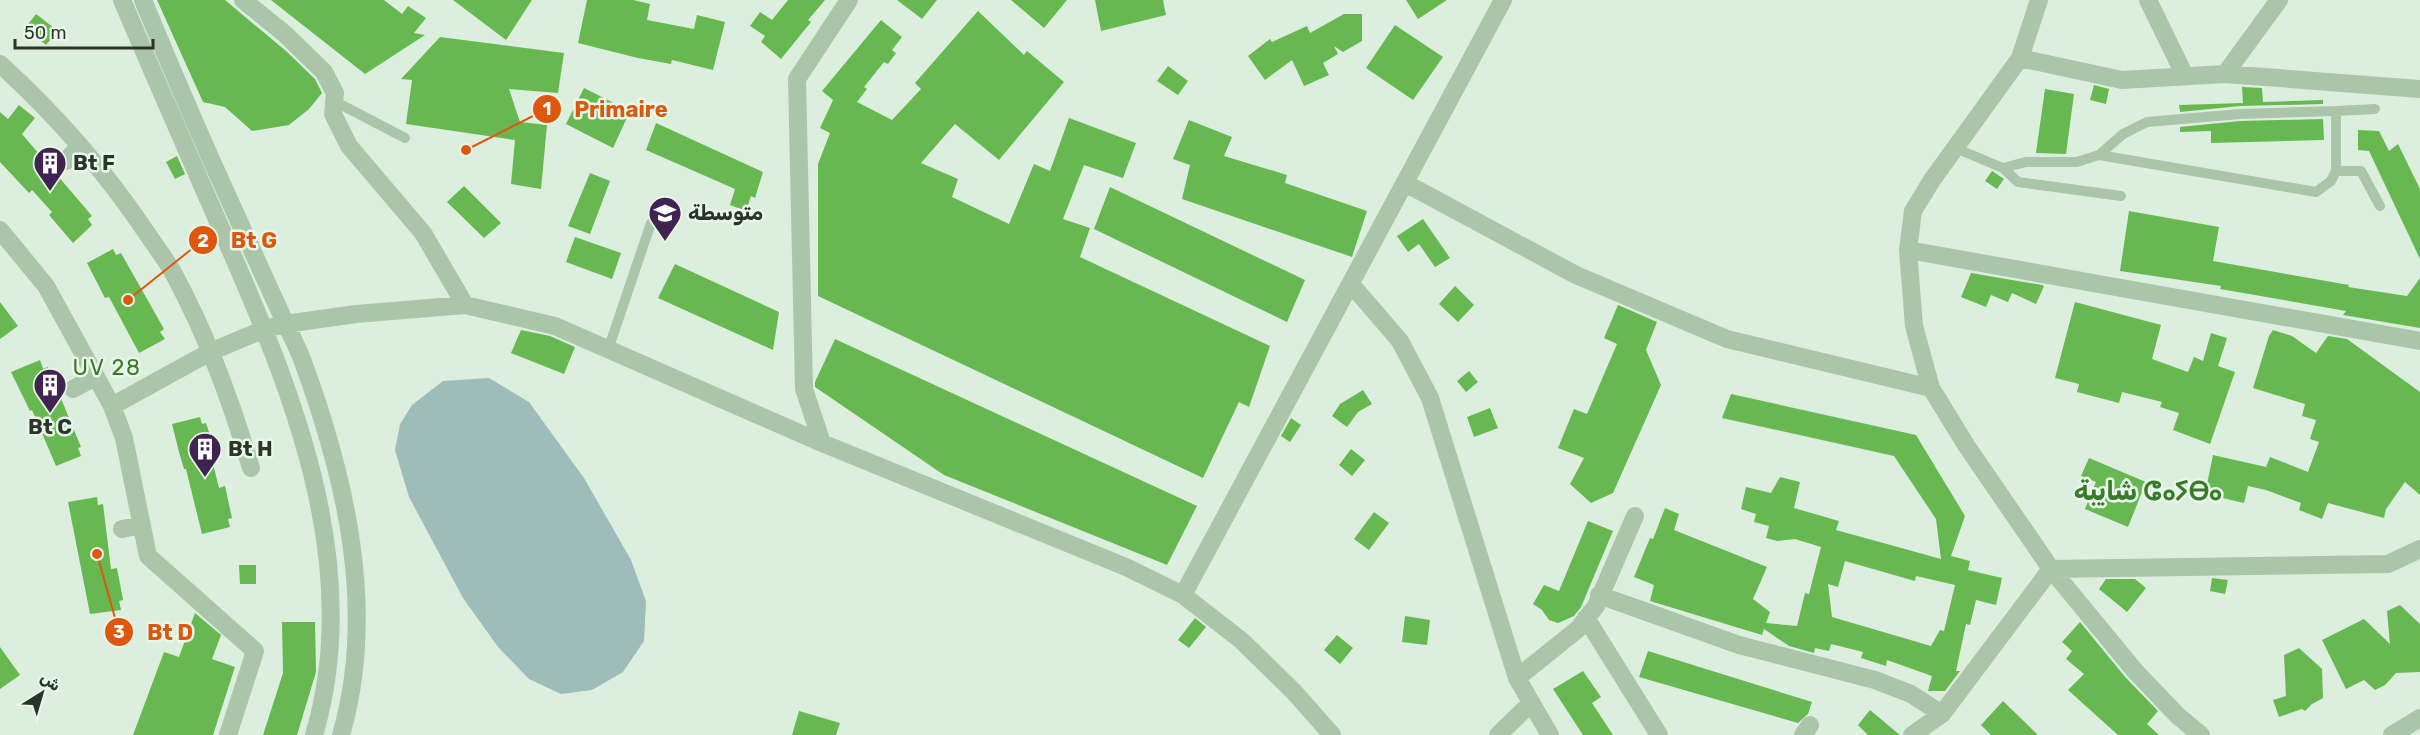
<svg xmlns="http://www.w3.org/2000/svg" width="2420" height="735" viewBox="0 0 2420 735" font-family="Rubik,Vazirmatn,'Noto Sans Tifinagh',sans-serif">
	<style>
		.green { fill: #9ebcb9 }
		.building { fill: #67b851; fill-rule: evenodd }
		.lines { fill: none; stroke-linecap: round; stroke-linejoin: round }
		.lane { stroke: #aac5aa; stroke-width: 10 }
		.street { stroke: #aac5aa; stroke-width: 18 }
		.labels { text-anchor: middle; stroke-width: 5; stroke-linejoin: round; paint-order: stroke }
		.poi-label { font-size: 21px; font-weight: bold; fill: #2a3428; stroke: #e8f7e9; text-anchor: start }
		.neighbourhood-label { font-size: 22px; letter-spacing: 1.5px; fill: #3b792b; stroke: #e8f7e9 }
		.district-label { font-size: 27px; font-weight: bold; fill: #3b792b; stroke: #e8f7e9 }
		.leader { fill: none; stroke: #de570d; stroke-width: 2 }
		.callout-dot { fill: #de570d; stroke: #e8f7e9; stroke-width: 2 }
		.mark-label { font-size: 18px; text-anchor: middle; font-weight: bold; fill: #fff }
		.callout-label { font-size: 22px; text-anchor: middle; font-weight: bold; fill: #de570d; stroke: #e8f7e9; stroke-width: 5; stroke-linejoin: round; paint-order: stroke }
	</style>
	<rect width="100%" height="100%" fill="#dcefde"/>
	<path class="green" d="M489,378L529,402L584,478L631,560L646,601L644,641L623,672L592,690L561,694L529,679L498,647L463,598L409,497L395,450L400,424L412,405L443,381Z"/>
	<path class="building" d="M157,0H225L286,51L315,79L322,93L309,109L289,125L252,131L225,107L203,102Z
		M271,0H384L402,14L408,6L426,18L414,33L425,35L365,74Z
		M453,0H532L506,40Z
		M587,0H633L650,4L647,20L694,29L697,15L725,22L713,70L672,60L671,64L638,58L578,43Z
		M788,0H825L808,20L811,22L781,59L761,42L765,36L750,26L760,12L772,20Z
		M897,0H937L922,19Z
		M1011,0H1067L1044,28Z
		M1095,0H1163L1166,15L1101,31Z
		M1406,0H1447L1418,19Z
		M978,11L1024,55L1027,51L1064,82L999,160L955,124L921,163L958,179L952,197L1009,224L1034,164L1050,171L1069,118L1136,143L1123,178L1084,165L1063,219L1090,228L1080,257L1270,346L1249,407L1239,402L1203,478L818,296V164L830,133L820,128L833,100L822,91L881,20L902,37L892,50L896,53L888,64L884,62L864,87L867,89L857,102L892,120L921,89L915,83Z
		M36,14L58,31L46,45L25,28Z
		M1344,14H1362V41L1343,52L1334,46L1338,54L1323,63L1329,75L1304,86L1292,60L1265,80L1248,56L1270,39L1272,42L1307,26L1310,33Z
		M1395,25L1443,57L1413,100L1366,68Z
		M440,37L564,53L558,93L509,89L520,122L547,125L541,189L511,184L515,140L406,124L412,80L401,79Z
		M1168,66L1188,81L1178,95L1157,81Z
		M2094,85L2109,89L2106,104L2090,100Z
		M2242,87L2262,88L2263,102L2323,100V104L2240,106L2180,112L2179,105L2243,103Z
		M584,88L630,111L613,148L566,124Z
		M2045,89L2074,94L2066,154L2036,153Z
		M19,105L35,118L22,134L92,216L88,219L92,225L73,243L49,215L52,212L32,190L29,193L0,162V112L8,119Z
		M2323,119L2324,140L2211,143V131L2180,132V127L2240,121Z
		M1189,120L1232,137L1224,156L1287,175L1285,183L1367,211L1352,257L1182,199L1190,165L1173,159Z
		M656,123L763,172L755,198L751,196L746,211L730,205L735,189L646,150Z
		M2358,130L2379,131L2389,151L2398,144L2420,189V259L2369,151L2358,150Z
		M177,156L185,174L175,179L166,162Z
		M1992,171L2004,179L1997,189L1985,181Z
		M590,173L610,181L590,234L568,226Z
		M464,186L501,223L484,238L447,202Z
		M1110,187L1305,280L1287,322L1094,229Z
		M2129,211L2219,227L2213,261L2349,285L2348,287L2407,296L2420,278V328L2343,315L2346,311L2220,289L2221,286L2120,271Z
		M1423,219L1450,258L1435,267L1419,244L1408,252L1397,236Z
		M210,231L215,244L205,249L199,236Z
		M575,237L621,253L612,279L566,262Z
		M113,249L116,255L121,253L164,329L160,332L165,339L139,353L109,297L105,298L87,263Z
		M675,264L779,312L773,350L658,298Z
		M1971,273L2042,285L2044,286L2036,304L2012,293L2008,302L1991,295L1986,307L1961,297Z
		M1455,286L1474,305L1458,322L1439,304Z
		M0,302L18,326L0,339Z
		M2075,302L2161,325L2152,359L2188,372L2194,357L2203,361L2211,333L2227,338L2218,366L2235,372L2210,444L2173,430L2179,413L2160,407L2162,402L2122,392L2119,403L2077,392L2079,384L2055,378Z
		M1618,305L1657,322L1646,350L1661,385L1613,493L1591,503L1570,484L1584,458L1558,448L1574,409L1587,414L1617,344L1604,338Z
		M521,330L550,336L575,347L564,374L511,353Z
		M2273,330L2292,336L2316,353L2328,336L2347,339L2420,392V495L2405,482L2386,509L2384,518L2328,503L2322,519L2299,510L2301,503L2266,490L2248,486L2244,503L2205,494L2213,455L2266,467L2270,457L2308,472L2319,442L2310,439L2316,420L2302,416L2305,404L2253,388L2269,336Z
		M835,339L1197,506L1167,565L944,475L815,387V382Z
		M40,360L43,369L48,367L81,447L78,448L81,456L56,466L32,410L30,411L11,372Z
		M1469,371L1478,382L1466,392L1457,381Z
		M1363,390L1372,404L1358,412L1347,427L1332,416L1340,404Z
		M1731,394L1916,435L1965,516L1951,556L1970,561L1968,570L2002,578L1996,605L1976,600L1970,625L1966,624L1956,671H1960L1945,691H1928L1932,676L1887,660L1886,666L1861,658L1863,652L1831,644L1829,651L1815,648L1814,653L1789,646L1764,629L1762,635L1650,601L1654,585L1634,577L1650,538L1653,539L1665,508L1679,514L1674,530L1767,567L1753,599L1770,612L1766,623L1797,626L1805,593L1809,594L1821,547L1795,539L1777,541L1766,538L1769,526L1754,522L1756,514L1741,509L1746,487L1771,493L1780,477L1800,482L1794,508L1839,521L1836,530L1941,559L1936,519L1894,456L1722,418ZM1845,561L1915,581L1916,576L1955,585L1944,631L1940,630L1931,646L1832,617L1828,584L1838,587Z
		M1490,408L1498,428L1474,437L1467,417Z
		M200,417L202,424L206,423L212,441L215,455L211,456L219,488L225,486L232,518L228,519L230,527L202,534L186,469H184L179,452L172,424Z
		M1291,418L1301,425L1290,442L1281,436Z
		M1351,449L1365,460L1352,476L1339,465Z
		M2089,458L2146,482L2128,527L2085,509L2096,482L2081,476Z
		M97,497L98,505L103,504L111,569L117,568L123,600L119,601L121,610L90,614L68,502Z
		M1374,512L1389,523L1369,550L1354,539Z
		M1588,521L1613,531L1581,607L1574,616L1558,623L1549,620L1542,610L1533,604L1544,585L1559,591Z
		M239,565H256V584H240Z
		M2212,578L2228,580L2225,594L2210,591Z
		M2106,579H2135L2146,588L2127,612L2099,589Z
		M2400,605L2420,624V672L2396,673L2385,685L2375,690L2364,680L2346,689L2322,640L2364,619L2390,644L2387,611Z
		M195,613L221,635L212,659L235,667L213,735H133L164,652L179,657Z
		M1405,616L1430,620L1427,645L1402,642Z
		M1195,618L1206,627L1189,648L1178,640Z
		M282,622H315L316,672L297,735H263L283,673Z
		M2080,622L2126,678L2158,711L2147,724L2159,735H2118L2068,690L2084,674L2066,659L2072,651L2062,642Z
		M1337,635L1353,648L1340,664L1324,650Z
		M0,647L20,675L0,689Z
		M2299,648L2322,669L2323,698L2312,704L2305,711L2302,709L2279,717L2273,700L2286,696L2284,655Z
		M1648,651L1812,702L1808,714L1798,723L1639,677Z
		M1583,671L1601,697L1592,703L1613,735H1583L1553,689Z
		M2003,701L2038,735H1991L1981,725Z
		M1870,710L1900,735H1868L1858,725Z
		M799,711L840,723L836,735H792Z"/>
	<g class="lines">
		<path class="lane" d="M334,101L405,138
			M2336,111L2375,109
			M1955,148L2003,168L2018,182L2121,196
			M2003,168L2026,162H2077L2099,155L2316,192L2331,181L2336,171V111L2240,114L2147,122L2123,134L2099,155
			M2336,171H2361L2380,206
			M608,350L651,223"/>
		<path class="street" d="M122,0C155,78 189,155 223,233C291,388 365,564 314,735
			M143,0C173,73 204,145 237,217C252,250 267,283 282,316C289,331 297,346 303,362C346,479 377,611 341,735
			M243,0L285,34L324,72L335,93L333,114L349,146L423,233L465,305
			M2039,0L2020,58L1932,180L1913,211L1908,250L1914,326L1931,388L1966,445L2051,569L2135,671L2178,716L2201,735
			M2148,0L2185,76
			M2020,58L2122,80L2225,74L2420,89
			M0,64C55,114 105,171 146,232C156,247 168,262 176,278C208,338 232,404 251,468
			M2225,74L2279,0
			M66,161L80,146
			M1405,183L1576,275L1727,339L1931,388
			M0,230L46,286L112,406L210,352L265,329L285,324L356,314L465,305L555,326L822,443L1126,567L1183,595L1242,641L1295,693L1332,735
			M1908,250L2420,341
			M1351,284L1400,341L1430,398L1517,678L1550,735
			M73,389L95,377
			M112,406L124,438L148,556L255,651L228,735
			M822,443L804,389L797,79L849,0
			M122,529L142,525
			M2051,569L2388,564L2420,549
			M1183,595L1503,0
			M1599,595L1739,645L1875,680L1911,694L1942,714
			M1586,618L1659,735
			M1517,678L1578,629L1596,606L1635,516
			M1498,735L1531,703
			M1803,735L1810,725
			M1912,735L1942,714L2051,569
			M2392,735L2420,718"/>
	</g>
	<defs>
		<symbol id="building-pin" viewBox="-11 -11 22 30"><path d="M0 17L-7.5 6A9.5 9.5 0 1 1 7.5 6Z" fill="#3f2350" stroke="#e8f7e9"/><path d="M-4-6H4V6H1V3H-1V6H-4ZM-2.5-4.3h1.7v1.8h-1.7ZM.8-4.3h1.7v1.8H.8ZM-2.5-1h1.7V.8h-1.7ZM.8-1h1.7V.8H.8Z" fill="#fff"/></symbol>
		<symbol id="school-pin" viewBox="-11 -11 22 30"><path d="M0 17L-7.5 6A9.5 9.5 0 1 1 7.5 6Z" fill="#3f2350" stroke="#e8f7e9"/><path d="M0-5L7-2L0 1L-7-2ZM-4 1L0 2.5L4 1V4Q0 6-4 4Z" fill="#fff"/></symbol>
	</defs>
	<g fill-rule="evenodd">
		<use href="#building-pin" x="31" y="144" width="38" height="52"/>
		<use href="#school-pin" x="646" y="194" width="38" height="52"/>
		<use href="#building-pin" x="31" y="366" width="38" height="52"/>
		<use href="#building-pin" x="186" y="430" width="38" height="52"/>
	</g>
	<g class="labels">
		<g class="poi-label">
			<text x="73" y="170">Bt F</text>
			<text x="688" y="220">متوسطة</text>
			<text x="50" y="434" text-anchor="middle">Bt C</text>
			<text x="228" y="456">Bt H</text>
		</g>
		<g class="neighbourhood-label">
			<text x="107" y="375">UV 28</text>
		</g>
		<g class="district-label">
			<text x="2148" y="500">شايبة ⵛⴰⵢⴱⴰ</text>
		</g>
	</g>
	<path class="leader" d="M466 150L547 109M128 300L203 240M97 554L119 632"/>
	<g class="callout-dot">
		<circle cx="466" cy="150" r="6"/>
		<circle cx="128" cy="300" r="6"/>
		<circle cx="97" cy="554" r="6"/>
		<circle cx="547" cy="109" r="15"/>
		<circle cx="203" cy="240" r="15"/>
		<circle cx="119" cy="632" r="15"/>
	</g>
	<g class="mark-label">
		<text x="547" y="115">1</text>
		<text x="203" y="247">2</text>
		<text x="119" y="638">3</text>
	</g>
	<g class="callout-label">
		<text x="621" y="117">Primaire</text>
		<text x="254" y="248">Bt G</text>
		<text x="170" y="640">Bt D</text>
	</g>
	<g transform="translate(42 693) rotate(37)" stroke="#e8f7e9" stroke-width="4.5" paint-order="stroke">
	<path d="M0-4.5L10 22L0 15L-10 22Z" fill="#2a3428"/>
	<text y="-9" font-size="16" font-weight="bold" text-anchor="middle" fill="#2a3428">ش</text>
	</g>
	<path d="M15 39v9h138v-9" fill="none" stroke="#2a3428" stroke-width="3"/>
	<text x="24" y="39" font-size="18" fill="#2a3428" stroke="#e8f7e9" stroke-width="4.5" paint-order="stroke">50 m</text>
</svg>
